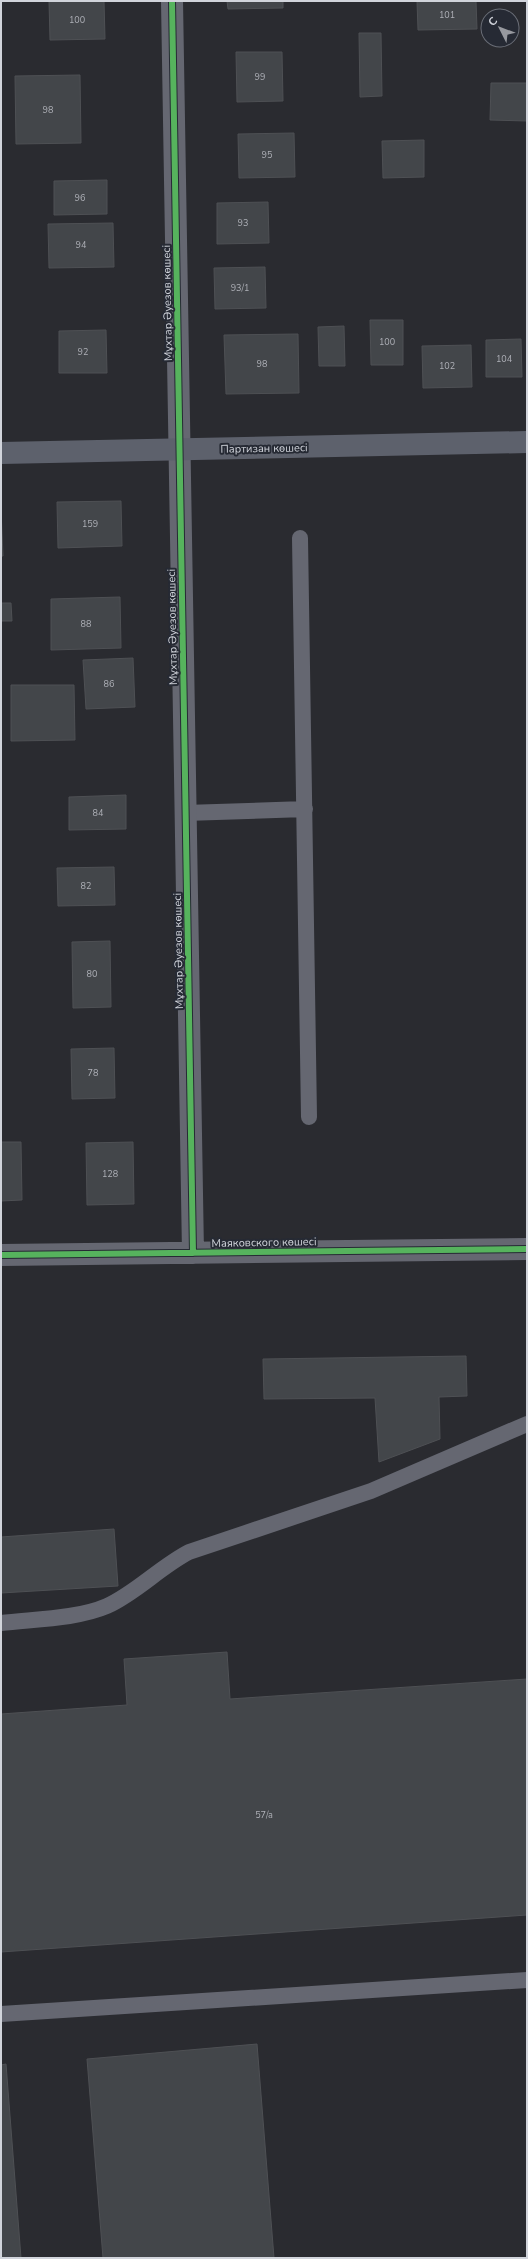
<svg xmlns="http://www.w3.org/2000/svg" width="528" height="2259" viewBox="0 0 528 2259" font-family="'Nunito Sans',sans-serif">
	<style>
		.building { fill: #43464a; stroke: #4e5054 }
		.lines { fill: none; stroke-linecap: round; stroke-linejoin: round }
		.service { stroke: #656771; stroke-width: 16 }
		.minor { stroke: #656771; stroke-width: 22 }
		.secondary { stroke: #5d616c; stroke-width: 22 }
		.cycleway-casing { stroke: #262a34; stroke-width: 8 }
		.cycleway { stroke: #56b35d; stroke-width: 6 }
		.labels { text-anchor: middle; stroke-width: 4; stroke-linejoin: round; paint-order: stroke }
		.number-label { font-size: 9px; fill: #aeb0b7 }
		.street-label { font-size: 11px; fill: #d1d4db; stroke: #262a34 }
	</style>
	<rect width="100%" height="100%" fill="#2a2b30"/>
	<path class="building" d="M49,1H104L105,39L50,40Z
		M227,1H283V8L228,9Z
		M417,1H476L477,29L418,30Z
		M359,33H381L382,96L360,97Z
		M236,52H282L283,101L237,102Z
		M80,75L81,143L16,144L15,76Z
		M491,83H527V121L490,120Z
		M294,133L295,177L239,178L238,134Z
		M424,140V177L383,178L382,141Z
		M107,180V214L54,215V181Z
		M268,202L269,243L217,244V203Z
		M113,223L114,267L49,268L48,224Z
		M265,267L266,308L215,309L214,268Z
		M370,320H403V365H371Z
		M344,326L345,366H319L318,327Z
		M106,330L107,373H59V331Z
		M298,334L299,393L226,394L224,335Z
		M521,339L522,377H486V340Z
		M471,345L472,387L423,388L422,346Z
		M121,501L122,546L58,548L57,502Z
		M1,510L3,556H1Z
		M120,597L121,648L51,650V599Z
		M1,603H11L12,621H1Z
		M133,658L135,707L86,709L83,660Z
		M11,685H74L75,740L11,741Z
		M126,795V829L69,830V797Z
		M114,867L115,905L58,906L57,868Z
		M110,941L111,1007L73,1008L72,942Z
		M114,1048L115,1098L72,1099L71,1049Z
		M1,1142H21L22,1200L1,1201Z
		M133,1142L134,1204L87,1205L86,1143Z
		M466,1356L467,1396L439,1397L440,1439L379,1462L375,1398L264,1399L263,1359Z
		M114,1529L118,1586L1,1593V1537Z
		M227,1652L230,1699L527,1679V1915L1,1952V1714L127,1705L124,1659Z
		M257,2044L274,2258H103L87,2059Z
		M6,2064L21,2258H1V2065Z"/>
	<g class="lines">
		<path class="service" d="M300,538L309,1117
			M185,813L305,809
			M1,1623C34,1619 77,1619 107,1606C136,1593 160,1567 189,1552L371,1491L527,1424
			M1,2014L527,1980"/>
		<path class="minor" d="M172,1L193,1253
			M1,1255L527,1249"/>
		<path class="secondary" d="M1,453L527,442"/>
		<defs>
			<path id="cycleway" d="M172,1L193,1253
				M1,1255L527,1249"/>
		</defs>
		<use href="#cycleway" class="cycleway-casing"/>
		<use href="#cycleway" class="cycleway"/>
	</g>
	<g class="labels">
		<g class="number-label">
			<text x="447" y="18">101</text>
			<text x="77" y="23">100</text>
			<text x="260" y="80">99</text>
			<text x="48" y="113">98</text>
			<text x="267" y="158">95</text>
			<text x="80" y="201">96</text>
			<text x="243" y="226">93</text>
			<text x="81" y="248">94</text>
			<text x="240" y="291">93/1</text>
			<text x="387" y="345">100</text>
			<text x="83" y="355">92</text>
			<text x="504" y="362">104</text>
			<text x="262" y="367">98</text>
			<text x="447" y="369">102</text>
			<text x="90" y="527">159</text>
			<text x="86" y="627">88</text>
			<text x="109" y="687">86</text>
			<text x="98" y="816">84</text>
			<text x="86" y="889">82</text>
			<text x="92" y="977">80</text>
			<text x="93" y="1076">78</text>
			<text x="110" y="1177">128</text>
			<text x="264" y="1818">57/а</text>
		</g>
		<g class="street-label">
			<text transform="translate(167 303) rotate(-91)" y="4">Мұхтар Әуезов көшесі</text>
			<text transform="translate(264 448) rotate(-1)" y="4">Партизан көшесі</text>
			<text transform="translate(172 627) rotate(-91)" y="4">Мұхтар Әуезов көшесі</text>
			<text transform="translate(178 951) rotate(-91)" y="4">Мұхтар Әуезов көшесі</text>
			<text transform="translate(264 1242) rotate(-1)" y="4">Маяковского көшесі</text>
		</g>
	</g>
	<rect width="528" height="2259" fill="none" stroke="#d1d4db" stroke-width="4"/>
	<g transform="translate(500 28) rotate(312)"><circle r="19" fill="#262a34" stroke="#6a6e77"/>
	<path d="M0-3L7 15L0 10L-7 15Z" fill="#97999f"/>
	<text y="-6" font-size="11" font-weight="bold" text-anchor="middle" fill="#d1d4db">С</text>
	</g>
</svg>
